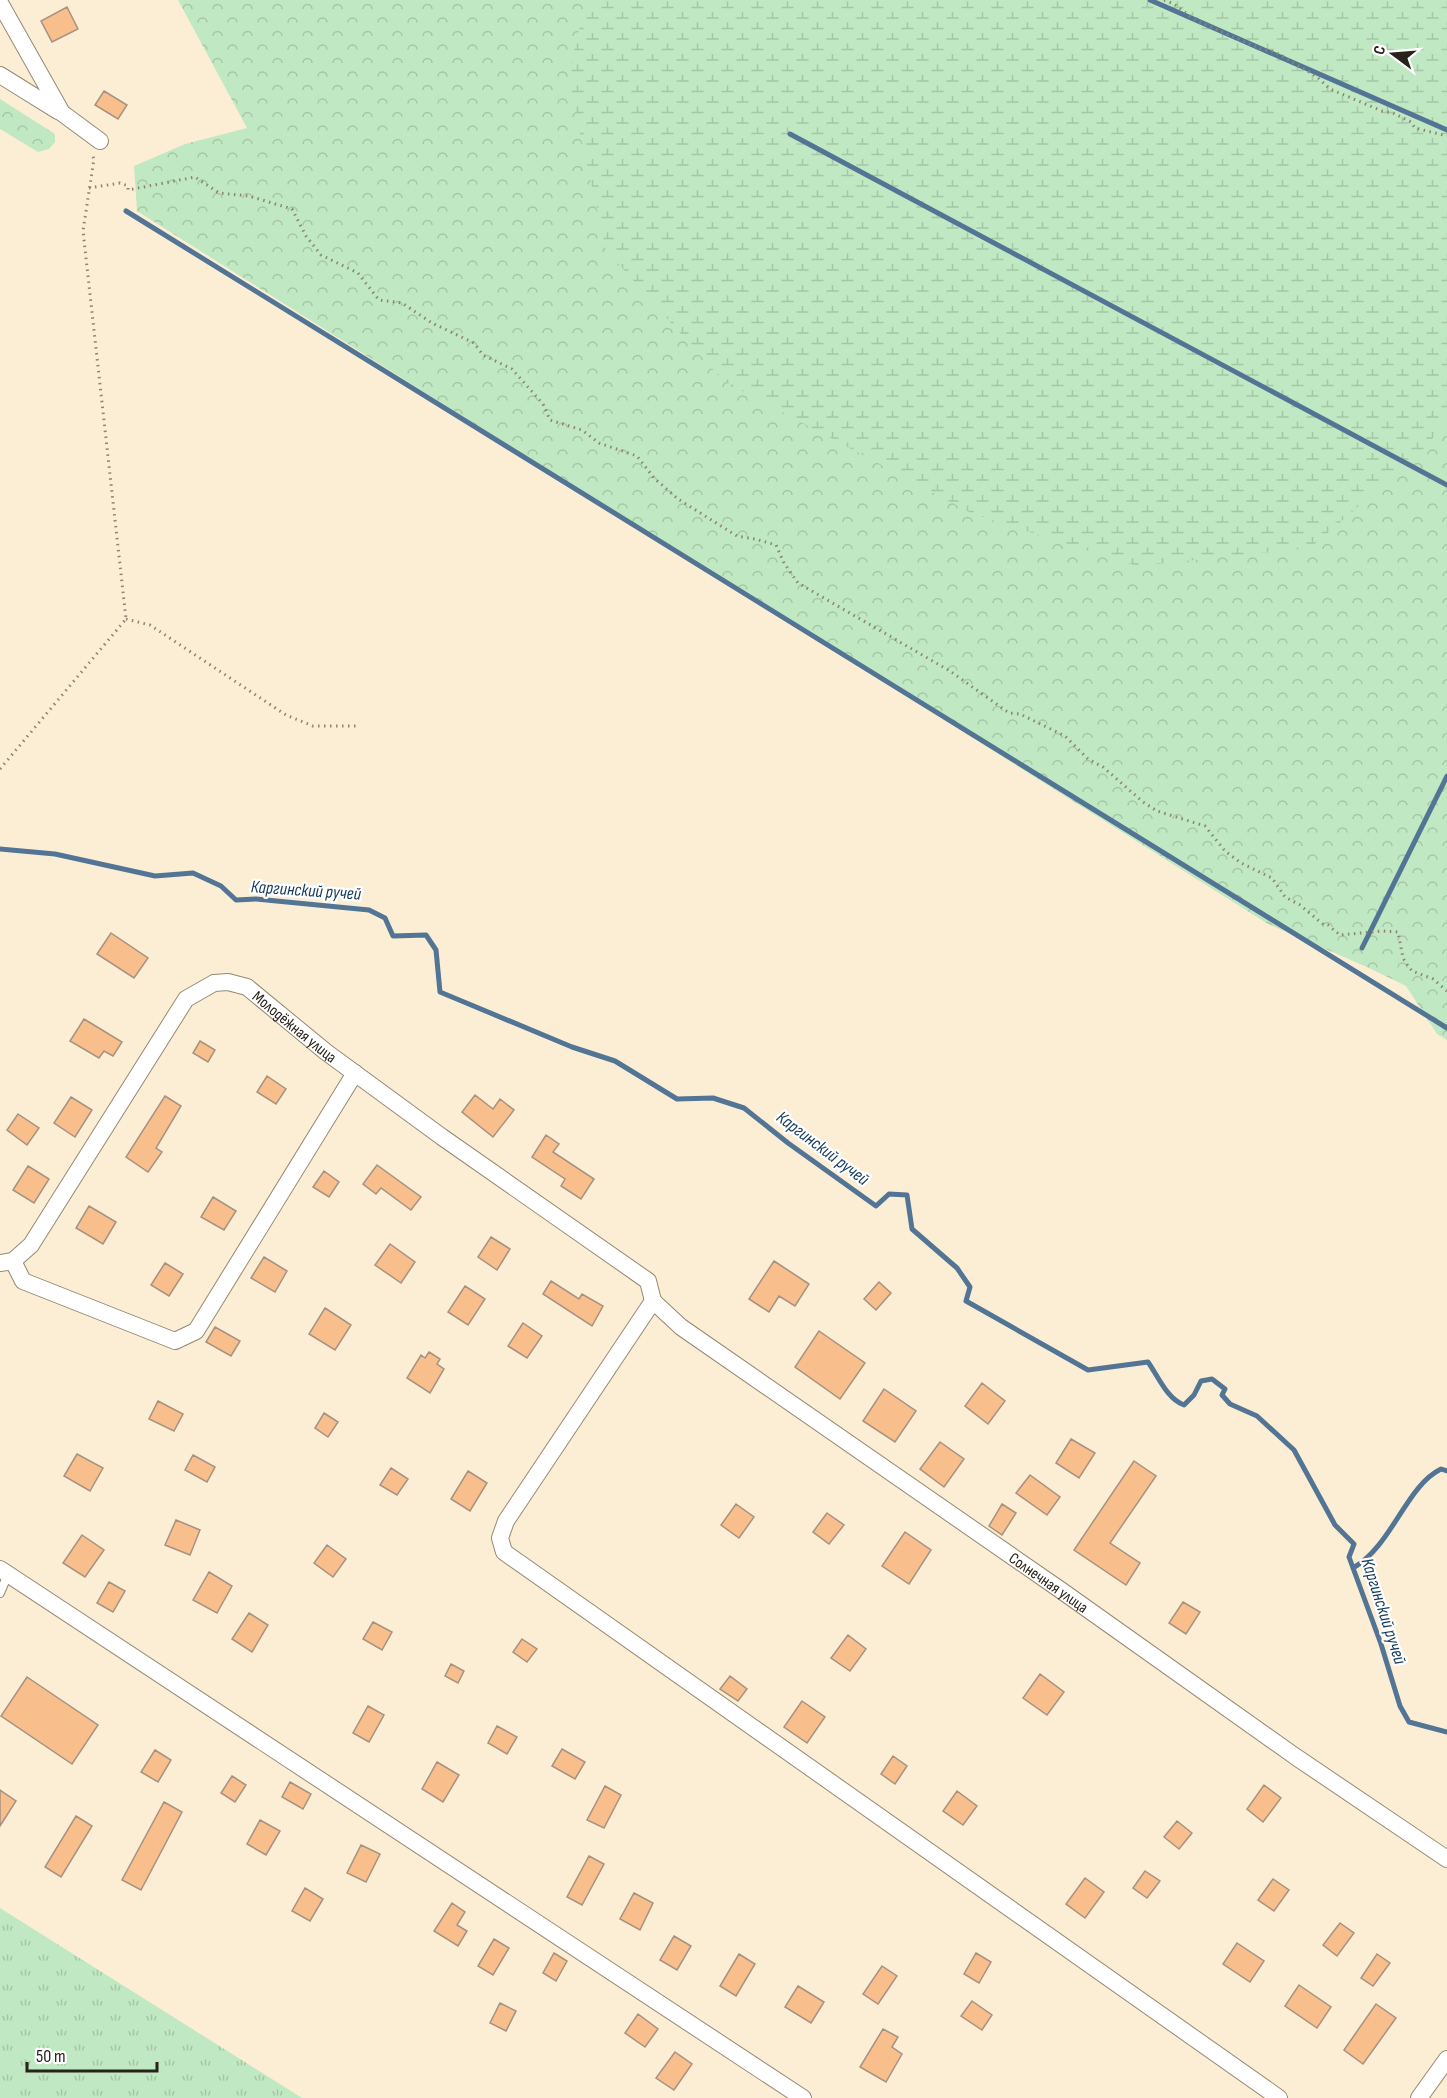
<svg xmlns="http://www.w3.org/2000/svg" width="1447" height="2098" viewBox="0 0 1447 2098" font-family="'Sofia Sans Condensed',sans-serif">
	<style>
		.grass { fill: url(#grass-tufts) }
		.forest { fill: url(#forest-crowns) }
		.wetland { fill: url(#wetland-marsh) }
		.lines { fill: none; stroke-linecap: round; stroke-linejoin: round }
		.stream { stroke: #537595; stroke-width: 5 }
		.building { fill: #f8be8c; stroke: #a79180; stroke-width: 1.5 }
		.lane-casing { stroke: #968972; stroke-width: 10 }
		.street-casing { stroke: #968972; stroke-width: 18 }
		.path { stroke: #8d8473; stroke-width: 3; stroke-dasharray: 1.5 4.5; stroke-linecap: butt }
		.lane { stroke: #fff; stroke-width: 8 }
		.street { stroke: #fff; stroke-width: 16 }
		.labels { text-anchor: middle; stroke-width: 4.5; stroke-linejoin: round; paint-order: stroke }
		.street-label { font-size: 16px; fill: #28231a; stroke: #fff }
		.water-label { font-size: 18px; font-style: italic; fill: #153b5d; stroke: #fff }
	</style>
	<defs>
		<pattern id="grass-tufts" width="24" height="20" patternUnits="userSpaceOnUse" patternTransform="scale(1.5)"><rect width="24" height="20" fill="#c0e8c2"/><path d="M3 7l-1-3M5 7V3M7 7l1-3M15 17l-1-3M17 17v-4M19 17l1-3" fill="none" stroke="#a5c7a6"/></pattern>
		<pattern id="forest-crowns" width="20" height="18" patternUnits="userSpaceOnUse" patternTransform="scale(1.5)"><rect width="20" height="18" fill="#c0e8c2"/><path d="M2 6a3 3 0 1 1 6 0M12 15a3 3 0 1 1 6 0" fill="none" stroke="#a5c7a6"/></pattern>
		<pattern id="wetland-marsh" width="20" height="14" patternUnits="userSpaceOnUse" patternTransform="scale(1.5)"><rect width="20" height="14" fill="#c0e8c2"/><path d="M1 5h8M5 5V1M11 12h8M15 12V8" fill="none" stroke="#a5c7a6"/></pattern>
	</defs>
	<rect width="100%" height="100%" fill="#fceed5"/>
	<path class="grass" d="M0,1908L302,2098H0Z"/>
	<path class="forest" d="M178,0H1447V1040L1437,1034L1406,986L1369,968L1268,924L137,211L134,166L185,144L247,128Z
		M0,99L55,134V142L49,149L38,152L0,129Z"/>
	<path class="wetland" d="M588,0H1447V412L1428,447L1310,548L1137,566L973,514L722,380L606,250L576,115L570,83L575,43Z"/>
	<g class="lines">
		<path class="stream" d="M1150,0L1447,130
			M790,134L1447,485
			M126,211L1447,1028
			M0,849L55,854L155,876L193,873L221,886L236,900L256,899L369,910L385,918L393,936L426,935L436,950L440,992L572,1047L615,1061L677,1099L713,1098L744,1108L788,1143L876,1206L889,1194L907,1195L912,1229L957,1268L970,1287L966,1301L1088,1370L1148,1362C1158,1376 1167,1399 1184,1405L1194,1395L1201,1381L1212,1379L1225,1389L1222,1395L1230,1404L1257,1416L1294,1450L1335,1525L1354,1544L1349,1557L1381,1644L1400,1706L1409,1722L1447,1732
			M1362,948L1447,776
			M1353,1568C1392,1546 1406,1486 1441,1469L1447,1471"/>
	</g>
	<path class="building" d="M67,7L78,29L52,42L41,21Z
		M104,91L127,105L118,119L95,105Z
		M111,933L148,958L134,978L97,954Z
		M84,1019L122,1042L113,1056L104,1051L99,1058L70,1041Z
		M200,1041L215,1050L208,1062L193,1053Z
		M267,1076L286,1089L276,1104L257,1092Z
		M475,1095L493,1109L500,1099L514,1110L493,1137L462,1112Z
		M165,1096L181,1106L156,1148L162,1152L148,1172L126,1157Z
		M71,1097L92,1110L75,1137L54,1123Z
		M18,1114L39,1128L27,1145L7,1130Z
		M546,1135L559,1144L553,1152L594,1179L581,1199L561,1186L565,1179L532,1157Z
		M377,1165L421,1197L411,1210L381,1188L376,1194L363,1184Z
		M28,1166L49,1179L34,1203L13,1190Z
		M324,1171L339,1182L329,1197L313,1187Z
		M213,1197L236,1211L224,1230L201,1217Z
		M89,1206L116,1222L103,1244L76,1228Z
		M491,1237L510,1249L497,1270L478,1257Z
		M390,1244L415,1262L401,1283L375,1265Z
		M264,1257L287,1271L275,1292L251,1278Z
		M774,1261L809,1284L795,1306L779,1296L769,1312L749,1299Z
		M165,1263L183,1274L169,1296L151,1285Z
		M551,1281L579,1299L582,1294L603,1306L592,1326L543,1294Z
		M879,1282L891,1293L876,1310L864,1299Z
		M465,1286L485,1299L468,1325L448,1312Z
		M325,1308L351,1325L335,1350L309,1334Z
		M523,1323L542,1336L527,1358L508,1346Z
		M215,1327L240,1341L231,1356L206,1342Z
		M819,1331L865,1363L840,1399L795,1367Z
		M429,1352L440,1359L437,1364L444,1369L430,1393L407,1378L421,1355L425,1358Z
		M982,1383L1005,1401L988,1424L965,1406Z
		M884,1389L916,1411L895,1442L863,1421Z
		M158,1401L183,1414L174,1431L149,1419Z
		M324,1413L338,1422L328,1437L315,1428Z
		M1071,1439L1095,1453L1079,1478L1056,1463Z
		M940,1442L964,1459L944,1487L920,1469Z
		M77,1454L103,1468L90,1491L64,1476Z
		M193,1455L215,1467L207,1482L185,1470Z
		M1134,1461L1156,1476L1110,1543L1140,1563L1126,1585L1074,1550Z
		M391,1468L408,1479L397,1495L380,1485Z
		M468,1471L487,1483L470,1511L451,1499Z
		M1030,1475L1060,1497L1047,1515L1016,1493Z
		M736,1504L754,1517L739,1538L721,1525Z
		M1002,1504L1016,1513L1002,1535L989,1526Z
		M827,1513L844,1525L829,1544L813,1532Z
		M176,1520L200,1530L190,1555L165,1545Z
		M905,1532L931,1550L909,1584L882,1566Z
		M82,1535L104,1550L85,1577L63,1563Z
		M327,1545L346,1559L333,1577L314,1563Z
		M209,1572L232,1586L217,1613L193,1600Z
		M109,1582L125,1591L113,1612L97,1603Z
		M1183,1602L1200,1612L1186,1634L1169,1623Z
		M249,1613L268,1625L252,1652L232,1639Z
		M373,1622L392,1632L382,1650L363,1639Z
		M848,1635L866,1649L850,1671L831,1658Z
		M522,1639L537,1649L527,1662L513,1652Z
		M451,1664L464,1671L458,1683L445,1676Z
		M1040,1674L1064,1692L1047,1715L1023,1698Z
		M730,1676L747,1689L738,1701L720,1689Z
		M27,1677L98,1725L72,1764L1,1716Z
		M802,1701L825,1717L807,1743L784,1727Z
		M368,1706L384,1715L369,1742L353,1733Z
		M497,1726L517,1737L507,1754L488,1743Z
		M562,1749L585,1762L575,1779L552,1766Z
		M155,1750L171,1760L158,1782L141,1772Z
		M893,1756L907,1766L895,1784L881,1774Z
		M437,1762L459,1775L443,1802L422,1789Z
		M232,1776L246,1785L235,1802L221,1793Z
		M290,1782L311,1794L303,1809L282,1797Z
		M1264,1785L1281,1798L1263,1822L1247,1809Z
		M605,1786L621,1795L604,1828L587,1820Z
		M0,1790L16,1801L0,1826Z
		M957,1791L977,1806L963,1825L943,1811Z
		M164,1802L182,1812L141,1890L122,1880Z
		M76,1816L92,1826L61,1877L45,1867Z
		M260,1820L280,1831L266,1855L247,1844Z
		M1177,1821L1192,1833L1179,1849L1164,1837Z
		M361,1845L380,1854L366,1882L347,1873Z
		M589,1856L604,1864L582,1905L567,1897Z
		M1145,1871L1160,1881L1147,1898L1133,1888Z
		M1085,1878L1104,1892L1085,1918L1066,1904Z
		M1273,1879L1289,1890L1274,1911L1258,1900Z
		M305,1888L323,1899L310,1921L292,1911Z
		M634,1893L653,1903L640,1930L620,1919Z
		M452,1903L465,1912L457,1925L467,1931L458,1946L434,1931Z
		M1340,1923L1354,1933L1337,1956L1323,1945Z
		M674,1936L691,1946L677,1970L660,1960Z
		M494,1939L509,1948L493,1975L478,1966Z
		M1237,1943L1264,1961L1250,1982L1223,1964Z
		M554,1953L567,1961L556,1981L543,1973Z
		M976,1953L991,1962L979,1983L964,1974Z
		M739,1954L755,1964L736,1996L720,1986Z
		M1377,1954L1390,1963L1373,1986L1361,1978Z
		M882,1966L897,1976L878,2004L863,1994Z
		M1299,1985L1331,2007L1317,2028L1285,2006Z
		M798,1986L824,2002L811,2023L785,2007Z
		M972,2001L992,2015L982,2030L961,2016Z
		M500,2003L516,2011L506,2031L490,2023Z
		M1376,2004L1396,2018L1363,2064L1344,2050Z
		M638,2014L658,2029L645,2047L625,2033Z
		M883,2029L898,2037L892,2047L902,2054L886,2082L860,2067Z
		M675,2052L692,2064L674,2090L656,2078Z"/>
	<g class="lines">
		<defs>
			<path id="lane" d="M0,1593L8,1574"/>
			<g id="street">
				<path d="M0,3L62,113L100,141"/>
				<path d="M0,75L58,111"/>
				<path d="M13,1261L23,1281L175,1341L196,1331L355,1073"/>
				<path id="s1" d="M0,1263L13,1261L31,1245L186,999L214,983L228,982L247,987L326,1052L442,1137L648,1281L653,1301"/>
				<path d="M653,1301L506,1521L500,1538L504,1552L1279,2098"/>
				<path id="s2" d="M653,1301L681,1327L1062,1591L1296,1757L1447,1859"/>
				<path d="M0,1569L803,2098"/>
				<path d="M1419,2098L1447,2059"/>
			</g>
		</defs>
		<use href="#lane" class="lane-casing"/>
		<use href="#street" class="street-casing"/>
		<path class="path" d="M1164,0L1174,4L1195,20L1261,49L1275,52L1316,76L1330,89L1382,111L1393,113L1411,122L1415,128L1447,136
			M89,188L120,183L128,186V190L195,177L219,193L249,196L292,209L306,236L321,255L358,273L379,300L402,303L432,323L474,343L483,355L512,369L543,404L550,420L582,430L599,443L637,456L654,478L678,499L737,536L755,539L776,545L784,563L798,583L950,671L1009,713L1020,714L1065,736L1088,759L1103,767L1143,802L1157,811L1205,826L1225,851L1241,863L1272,878L1285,897L1300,905L1324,925H1328L1340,935L1382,931L1398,932L1403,958L1408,966L1412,971L1433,979L1447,991
			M126,619L150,625L286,715L313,726H358
			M0,769L126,619L83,231L94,159L92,154"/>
		<use href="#lane" class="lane"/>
		<use href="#street" class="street"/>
	</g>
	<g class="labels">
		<g class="street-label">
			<text dy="6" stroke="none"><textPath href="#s1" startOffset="456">Молодёжная улица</textPath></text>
			<text dy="6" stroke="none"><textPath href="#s2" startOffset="486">Солнечная улица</textPath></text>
		</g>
		<g class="water-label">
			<text transform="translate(306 890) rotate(4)" y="6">Каргинский ручей</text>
			<text transform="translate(823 1148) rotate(37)" y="6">Каргинский ручей</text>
			<text transform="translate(1384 1611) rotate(72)" y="6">Каргинский ручей</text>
		</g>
	</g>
	<g transform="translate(1393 54) rotate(286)" stroke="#ffffff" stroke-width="4.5" paint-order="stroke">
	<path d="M0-4.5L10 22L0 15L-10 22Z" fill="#28231a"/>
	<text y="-9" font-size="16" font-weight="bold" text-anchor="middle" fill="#28231a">С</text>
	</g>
	<path d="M27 2062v9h130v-9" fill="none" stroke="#28231a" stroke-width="3"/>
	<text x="36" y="2062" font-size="18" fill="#28231a" stroke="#ffffff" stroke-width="4.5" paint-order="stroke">50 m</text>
</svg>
